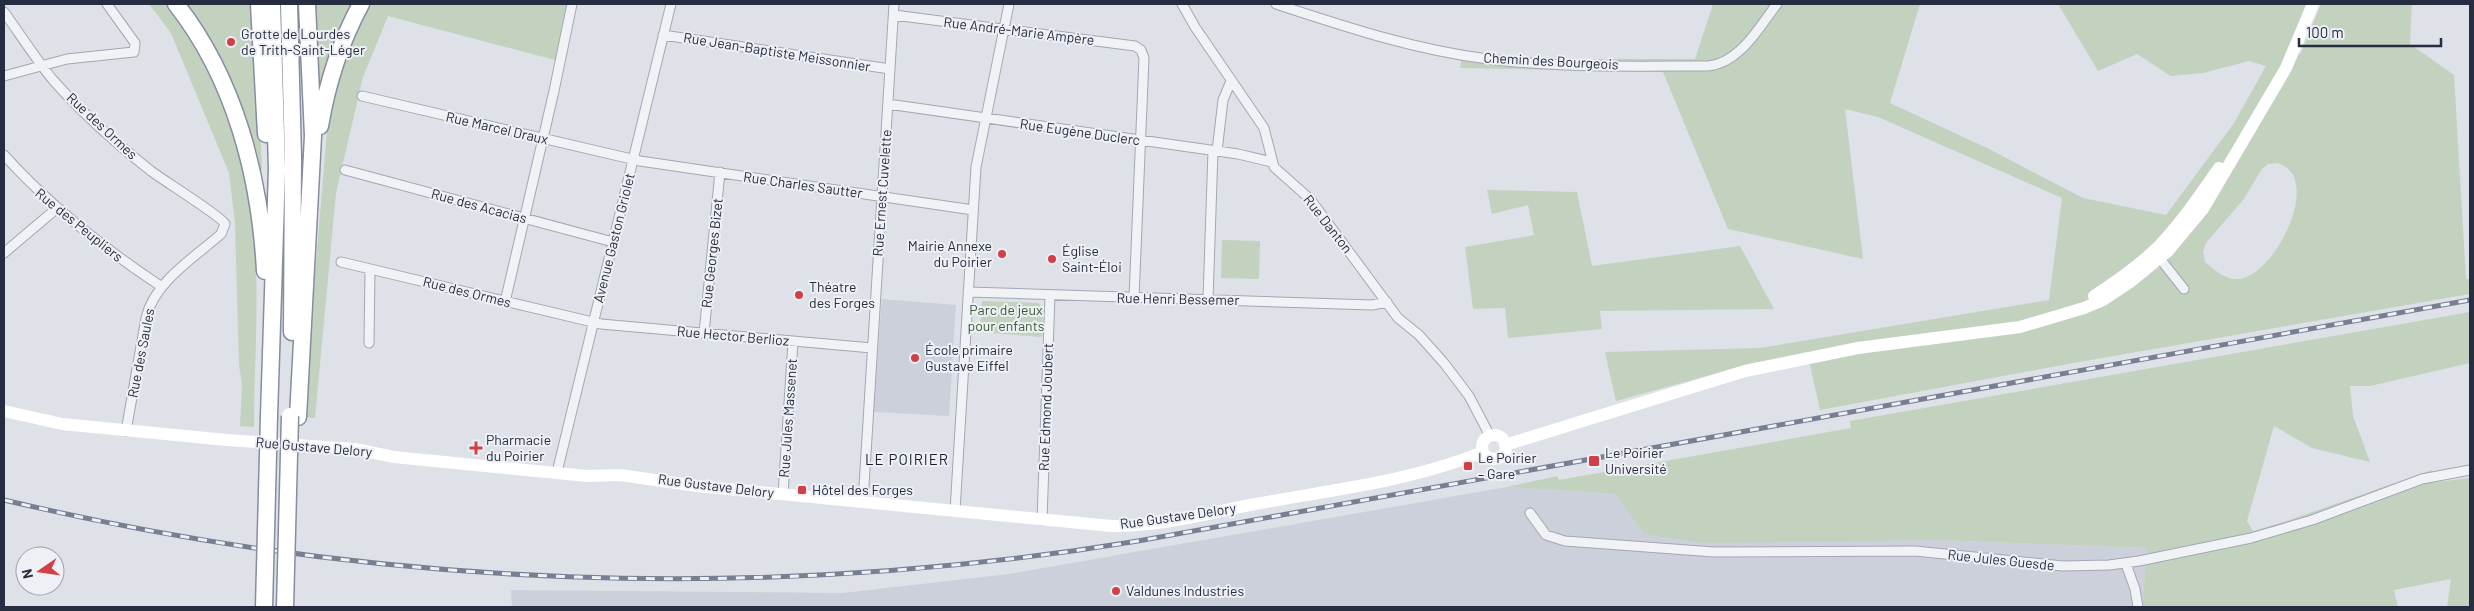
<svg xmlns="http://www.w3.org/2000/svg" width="2474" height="611" viewBox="0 0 2474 611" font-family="Barlow,sans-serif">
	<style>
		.built { fill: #ccd0da }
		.green { fill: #c2d2bf; fill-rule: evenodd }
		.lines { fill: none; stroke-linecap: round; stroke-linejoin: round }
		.street-casing { stroke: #a3a7b2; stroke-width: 11 }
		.highway-casing { stroke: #858d9f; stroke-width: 19 }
		.street { stroke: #f1f2f6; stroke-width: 9 }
		.secondary { stroke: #fff; stroke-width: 12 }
		.highway { stroke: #fff; stroke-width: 16 }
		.rail-casing { stroke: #777f92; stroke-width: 5 }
		.rail { stroke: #eef0f6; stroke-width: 3; stroke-dasharray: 9; stroke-linecap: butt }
		.highway-bridge-casing { stroke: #858d9f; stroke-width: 19; stroke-linecap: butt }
		.highway-bridge { stroke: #fff; stroke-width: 16 }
		.poi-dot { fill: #d14046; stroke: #eef0f6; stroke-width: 2 }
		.labels { text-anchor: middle; stroke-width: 4; stroke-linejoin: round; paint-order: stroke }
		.street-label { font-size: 14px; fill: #272d40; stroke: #eef0f6 }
		.poi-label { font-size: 14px; fill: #272d40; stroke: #eef0f6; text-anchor: start }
		.park-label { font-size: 14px; fill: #375c34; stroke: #eef0f6 }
		.neighbourhood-label { font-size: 15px; letter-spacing: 1px; fill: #191f30; stroke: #eef0f6 }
	</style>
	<rect width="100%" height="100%" fill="#dee1e8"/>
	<path class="built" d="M882,299L956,305L949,416L873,412Z
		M1507,487L1615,494L1644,534L1934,540L2147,548L2142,607H512L511,590L843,593L1009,574Z"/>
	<path class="green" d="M149,4H168C187,25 201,53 212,79C232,123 246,169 252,217C261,286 254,357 254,427L240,426L242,384L239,365L235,223L229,173L171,33Z
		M183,4H255L262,169L255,170Z
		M314,4H357L319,94Z
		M371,4H570L555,60L388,16L363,77L336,193L315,418L303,417L327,131L338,83L357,31Z
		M1713,4H1920L1890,103L1987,148L2083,198L2166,215L2234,123L2266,66L2249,61L2203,73L2171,76L2137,54L2098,71L2058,4H2306L2289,48L2300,55L2321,4H2412L2410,44L2454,75L2466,279H2470V294L2079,362L1820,410L1807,352L1750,364L1616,401L1605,352L1760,348L2049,300L2062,198L1878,117L1845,109L1863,259L1728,229L1663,72L1460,68L1463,51L1543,59H1695ZM2278,163C2283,165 2288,168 2291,172C2312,200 2271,276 2239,279C2225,280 2215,270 2205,262L2203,251L2206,243L2243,200L2262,169L2268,164Z
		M1487,190L1577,192L1592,266L1740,246L1774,309L1600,311L1602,329L1508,338L1505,308L1473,309L1465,247L1534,235L1528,205L1492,214Z
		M1222,240L1260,241L1259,279L1221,278Z
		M982,301L1038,303L1043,308L1042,337L980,332Z
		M2470,312V363L2370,386H2350L2353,416L2370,462L2312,448L2274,426L2247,521L2253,531L2284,522L2432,470L2436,482L2470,478V607H2447L2451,579L2394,590L2398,607H2142L2147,548L1934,540L1704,543L1644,534L1615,494L1507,487L1557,476L1559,480L1851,428L1850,421Z"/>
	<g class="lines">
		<defs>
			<path id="street" d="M1182,4L1195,27L1264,128L1274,167L1310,199L1398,318L1419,335L1444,363L1469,396L1490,436
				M1276,4C1346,27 1415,50 1488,59C1561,68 1635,66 1708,66C1740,63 1759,27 1777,4
				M4,12C20,34 35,58 53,80C82,113 117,144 151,171C163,180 222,217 225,224L221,234C194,258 154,282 146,318L126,431
				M894,15L1135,46L1141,50L1144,58L1134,298
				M663,35L890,69
				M4,76L67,59L134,52L135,43L107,4
				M362,96L640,161L973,210
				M888,104L1238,154L1272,162
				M1217,151L1223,100L1231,81
				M4,155C51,207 103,248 162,287
				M345,170L613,242
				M4,253L56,209
				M2157,255L2184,289
				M341,262L601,324L872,348
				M968,292L1372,305L1387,302
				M1208,299L1213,151
				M505,302L554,91L572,4
				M704,333L720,172
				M369,343L370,269
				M557,472L671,4
				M783,494L793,342
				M863,502L894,4
				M955,511L976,167L1009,4
				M1530,513L1546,535L1565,541L1714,552L1915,551L2063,566L2109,565L2139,561L2251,538L2312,520L2422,479L2470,470
				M1042,520L1050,295
				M2126,564L2135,589L2138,607"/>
			<path id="highway" d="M176,4C235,79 260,177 265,271
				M259,4L266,134
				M289,4L293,158L292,332
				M320,126C327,84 341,41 361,4
				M269,416L277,169L272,4
				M298,417L313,136L307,4"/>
		</defs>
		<use href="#street" class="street-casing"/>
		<use href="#highway" class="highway-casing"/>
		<use href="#street" class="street"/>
		<path class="secondary" d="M2094,296C2117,281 2140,265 2159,246C2182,222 2200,195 2219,168
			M4,411L62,424L227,440L355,449L394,457L587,476L620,475L697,486L1111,526C1158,527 1205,514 1250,505C1329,490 1409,482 1483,452
			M1482 447a12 12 0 1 1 24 0a12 12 0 1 1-24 0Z
			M1505,445L1745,371L1858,348L2020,327L2084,308L2103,300L2130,282L2168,251L2203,209L2286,68L2313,4"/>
		<use href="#highway" class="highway"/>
		<defs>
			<path id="rail" d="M4,500C376,588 760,603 1138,541L2470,300"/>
		</defs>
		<use href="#rail" class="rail-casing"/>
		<use href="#rail" class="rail"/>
		<defs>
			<path id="highway-bridge" d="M264,607L269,416
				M285,607L290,416"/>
		</defs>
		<use href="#highway-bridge" class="highway-bridge-casing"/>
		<use href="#highway-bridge" class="highway-bridge"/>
	</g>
	<g class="poi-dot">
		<circle cx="231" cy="42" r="5"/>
		<circle cx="1002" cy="254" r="5"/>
		<circle cx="1052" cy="259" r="5"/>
		<circle cx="799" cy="295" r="5"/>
		<circle cx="915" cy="358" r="5"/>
		<path d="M473.5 440.5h5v5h5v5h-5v5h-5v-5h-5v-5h5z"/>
		<rect x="1588" y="455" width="12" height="12" rx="2.5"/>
		<rect x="1463" y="461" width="10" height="10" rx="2.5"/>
		<rect x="797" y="485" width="10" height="10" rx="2.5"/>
		<circle cx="1116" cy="591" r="5"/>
	</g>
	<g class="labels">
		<g class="street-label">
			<text transform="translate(1019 31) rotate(7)" y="5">Rue André-Marie Ampère</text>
			<text transform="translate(777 52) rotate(9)" y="5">Rue Jean-Baptiste Meissonnier</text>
			<text transform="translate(1551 61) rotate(3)" y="5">Chemin des Bourgeois</text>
			<text transform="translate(102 126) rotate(43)" y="5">Rue des Ormes</text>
			<text transform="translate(497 128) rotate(13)" y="5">Rue Marcel Draux</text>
			<text transform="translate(1080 132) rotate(8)" y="5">Rue Eugène Duclerc</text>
			<text transform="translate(803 185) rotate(8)" y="5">Rue Charles Sautter</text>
			<text transform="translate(882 193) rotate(-86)" y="5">Rue Ernest Cuvelette</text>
			<text transform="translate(479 206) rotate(15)" y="5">Rue des Acacias</text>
			<text transform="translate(1328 224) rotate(52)" y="5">Rue Danton</text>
			<text transform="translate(79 225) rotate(39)" y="5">Rue des Peupliers</text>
			<text transform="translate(614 238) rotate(-76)" y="5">Avenue Gaston Griolet</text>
			<text transform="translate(712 253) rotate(-84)" y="5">Rue Georges Bizet</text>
			<text transform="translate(467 292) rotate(14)" y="5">Rue des Ormes</text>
			<text transform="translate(1178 299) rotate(1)" y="5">Rue Henri Bessemer</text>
			<text transform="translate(733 336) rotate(5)" y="5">Rue Hector Berlioz</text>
			<text transform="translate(141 353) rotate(-79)" y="5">Rue des Saules</text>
			<text transform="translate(1046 407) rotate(-88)" y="5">Rue Edmond Joubert</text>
			<text transform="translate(788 418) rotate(-86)" y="5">Rue Jules Massenet</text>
			<text transform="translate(314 447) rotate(5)" y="5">Rue Gustave Delory</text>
			<text transform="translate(716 486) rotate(7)" y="5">Rue Gustave Delory</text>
			<text transform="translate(1178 516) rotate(-8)" y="5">Rue Gustave Delory</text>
			<text transform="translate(2001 560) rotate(6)" y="5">Rue Jules Guesde</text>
		</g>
		<g class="poi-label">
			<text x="241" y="39">Grotte de Lourdes<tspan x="241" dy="16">de Trith-Saint-Léger</tspan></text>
			<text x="992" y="251" text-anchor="end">Mairie Annexe<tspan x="992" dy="16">du Poirier</tspan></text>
			<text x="1062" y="256">Église<tspan x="1062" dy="16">Saint-Éloi</tspan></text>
			<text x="809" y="292">Théatre<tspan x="809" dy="16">des Forges</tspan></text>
			<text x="925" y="355">École primaire<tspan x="925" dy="16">Gustave Eiffel</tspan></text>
			<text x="486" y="445">Pharmacie<tspan x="486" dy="16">du Poirier</tspan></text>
			<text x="1605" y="458">Le Poirier<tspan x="1605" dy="16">Université</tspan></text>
			<text x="1478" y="463">Le Poirier<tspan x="1478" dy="16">– Gare</tspan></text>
			<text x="812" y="495">Hôtel des Forges</text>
			<text x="1126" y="596">Valdunes Industries</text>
		</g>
		<g class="park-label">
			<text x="1006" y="315">Parc de jeux<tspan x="1006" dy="16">pour enfants</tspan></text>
		</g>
		<g class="neighbourhood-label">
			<text x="907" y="465">LE POIRIER</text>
		</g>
	</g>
	<rect width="2474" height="611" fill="none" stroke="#272d40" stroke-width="10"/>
	<g transform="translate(40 571) rotate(257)"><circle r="24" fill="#eef0f6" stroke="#9ea2ad"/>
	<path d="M0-4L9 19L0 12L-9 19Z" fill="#d14046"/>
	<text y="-8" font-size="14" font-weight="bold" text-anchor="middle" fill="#272d40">N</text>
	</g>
	<path d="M2299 38v8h142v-8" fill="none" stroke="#272d40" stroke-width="2.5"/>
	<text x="2306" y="38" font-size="15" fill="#272d40" stroke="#eef0f6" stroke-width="4" paint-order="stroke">100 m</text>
</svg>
